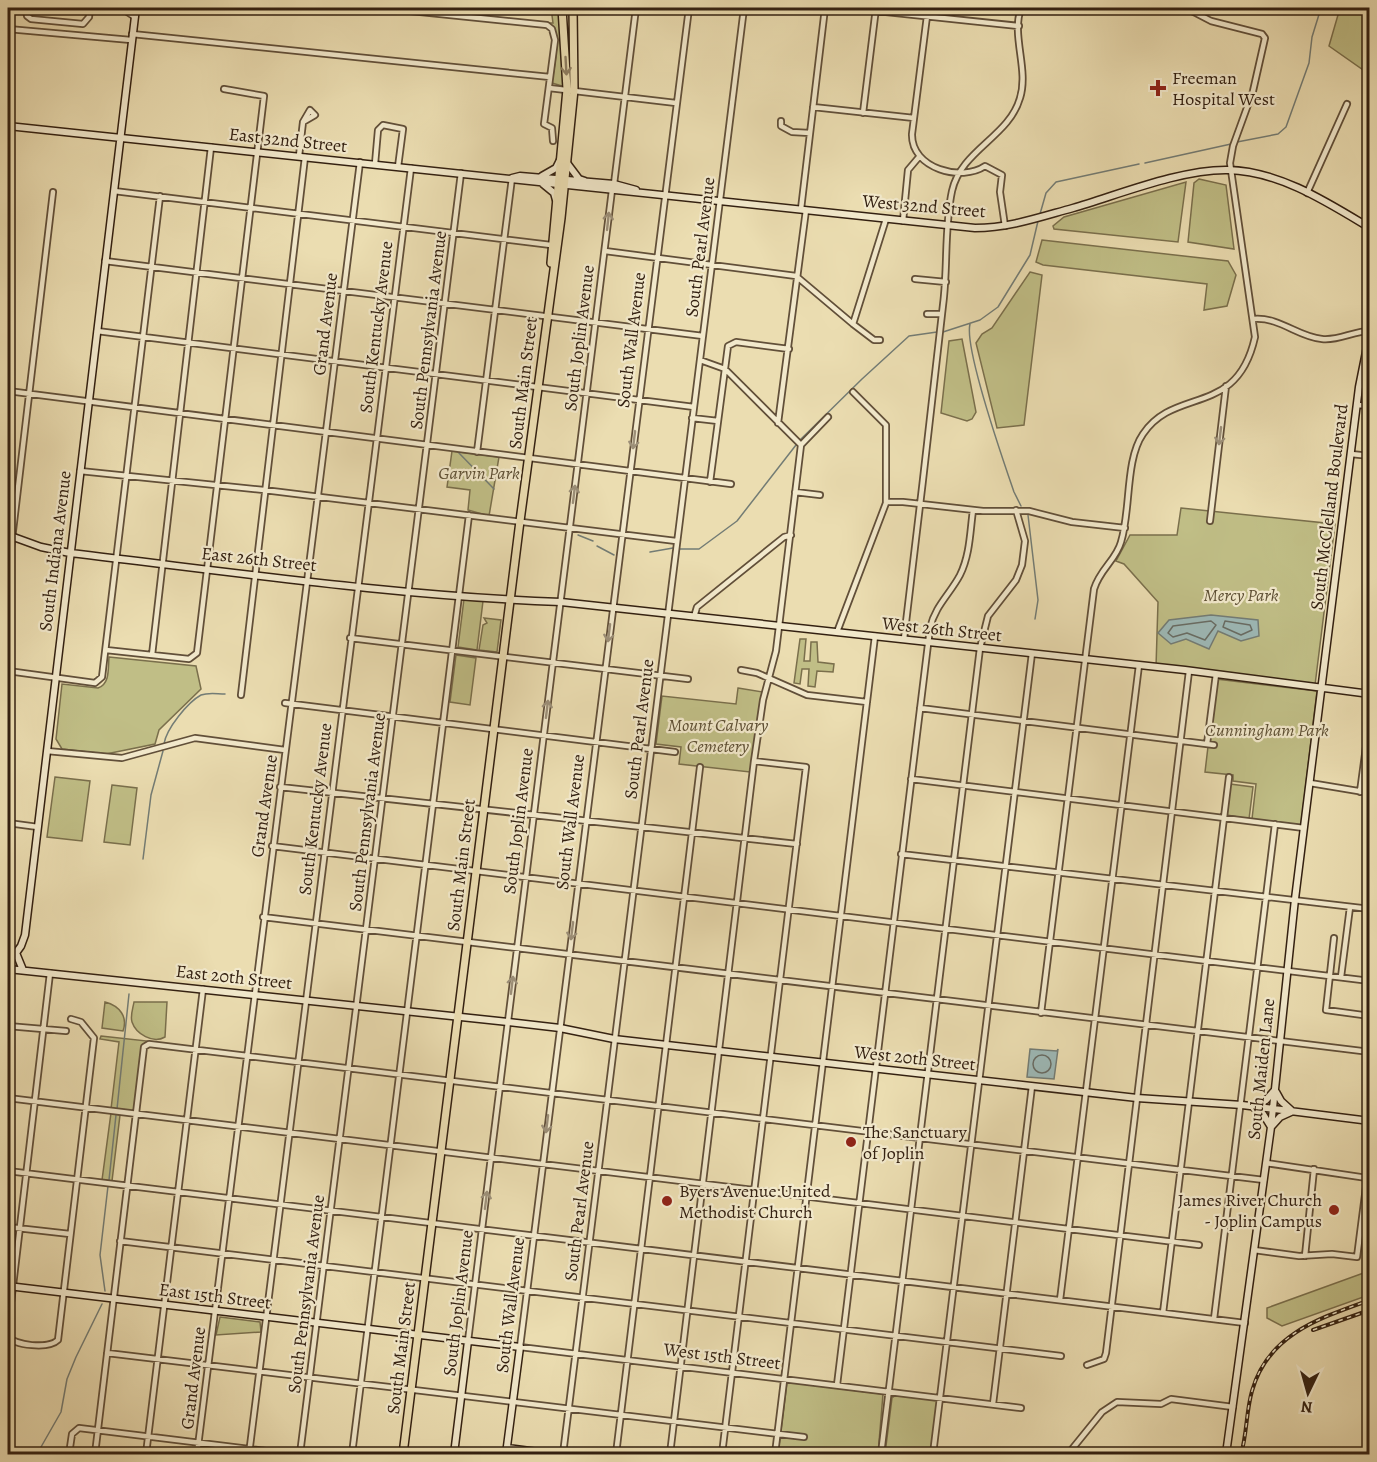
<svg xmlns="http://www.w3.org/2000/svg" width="1377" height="1462" viewBox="0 0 1377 1462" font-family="Alegreya,serif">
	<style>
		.green { fill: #c0be86; stroke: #7a6f4c; stroke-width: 1.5 }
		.water { fill: #9db9b7; stroke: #737c75; stroke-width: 1.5 }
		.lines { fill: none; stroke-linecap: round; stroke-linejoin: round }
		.shore { stroke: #686c64; stroke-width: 1.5 }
		.stream { stroke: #737c75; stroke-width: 1.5 }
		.street-casing { stroke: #614f39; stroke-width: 8 }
		.secondary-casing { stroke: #332011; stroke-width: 9 }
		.primary-casing { stroke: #332011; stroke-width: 10 }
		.street { stroke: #f2e9cc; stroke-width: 4.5 }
		.secondary { stroke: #f2e9cc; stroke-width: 6 }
		.primary { stroke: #ebddb1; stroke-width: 7 }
		.rail-casing { stroke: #332011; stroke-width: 4 }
		.rail { stroke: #f2e9cc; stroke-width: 1.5; stroke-dasharray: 4.5; stroke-linecap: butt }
		.oneway { stroke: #8f7e61 }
		.oneway2 { stroke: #9c8f78 }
		.poi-dot { fill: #8f2418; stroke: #f2e9cc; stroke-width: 2 }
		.labels { text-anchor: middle; stroke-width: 4.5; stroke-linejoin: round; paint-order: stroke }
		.poi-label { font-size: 18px; fill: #332011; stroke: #f2e9cc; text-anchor: start }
		.street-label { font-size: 18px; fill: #332011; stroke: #f2e9cc }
		.park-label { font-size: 18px; font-style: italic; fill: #5d4f34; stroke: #f2e9cc }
	</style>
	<rect width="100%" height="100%" fill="#ebddb1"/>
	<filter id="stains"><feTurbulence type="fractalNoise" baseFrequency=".00333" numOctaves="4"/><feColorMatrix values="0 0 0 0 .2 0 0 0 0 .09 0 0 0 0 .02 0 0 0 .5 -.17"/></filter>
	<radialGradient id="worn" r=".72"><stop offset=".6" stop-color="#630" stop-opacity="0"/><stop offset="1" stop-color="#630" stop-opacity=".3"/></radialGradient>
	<path class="green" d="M551,8H560L565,84L562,86L552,83C554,64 563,36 548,23H553Z
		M1340,8H1369V74L1329,46Z
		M1199,179L1226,185L1234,249L1188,242L1194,183Z
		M1186,182L1178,242L1054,229L1053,226L1064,217Z
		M1042,240L1228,261L1236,275L1227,306L1204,310L1207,284L1043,265L1036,262Z
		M1030,272L1042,275L1024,425L997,428L976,343L982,334L992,328Z
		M962,339L976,412L972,419L967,421L941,413L949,341Z
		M452,451L499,457L489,516L468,510L470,490L447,487Z
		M1181,508L1335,524L1315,685L1156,667L1158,602L1124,564L1116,561L1130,535H1177Z
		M464,599L483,601L477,650L458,647Z
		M484,618L501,620L497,652L479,650L483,625L487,623Z
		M800,639H806L804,661H810L811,642H817L818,662L834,664L833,672L817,671L815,687L808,686L809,669H802L800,684L794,683Z
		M456,655L476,658L470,705L450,702Z
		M109,657L196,666L201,689L159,730L155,744L106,754L62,749L56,739L62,684L98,688C110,684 108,669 109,657Z
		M1216,679L1317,691L1301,825L1252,819L1256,784L1233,781V775L1205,772Z
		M738,688L763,692L750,772L679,764L681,747L656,744L662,696L736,704Z
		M55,777L90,781L82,841L47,837Z
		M1230,784L1253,787L1249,819L1227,815Z
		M112,785L137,788L130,845L104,842Z
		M105,1002C120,1006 128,1017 123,1031L102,1028Z
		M134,1002H167L165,1037C153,1044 136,1034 132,1022C130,1016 133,1008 134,1002Z
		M101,1036L147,1041L142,1047L134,1112L111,1109L119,1042L100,1039Z
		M111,1113L120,1115L112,1181L102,1180Z
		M1369,1271V1295L1282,1326L1267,1318V1308Z
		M220,1317L260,1322L261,1332L216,1335Z
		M787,1382L883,1394L878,1454H778Z
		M896,1395L938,1400L932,1454H885L892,1398Z"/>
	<path class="water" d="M1211,615L1258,620L1259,636L1241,641L1218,631L1209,649L1186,639L1171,644L1158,633L1169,620Z
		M1030,1049L1057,1051L1058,1049L1054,1079L1027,1077Z"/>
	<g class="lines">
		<path class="shore" d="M1211,621L1216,625L1205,640L1187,633L1173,637L1168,633L1173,626Z
			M1225,621L1250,625L1252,630L1241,635L1223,627Z
			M1033 1064a9 9 0 1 1 18 0a9 9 0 1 1-18 0Z"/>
		<path class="stream" d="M1237,142L1278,134L1286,127L1309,63L1312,37L1321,8
			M1145,163L1231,144
			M1040,214L1046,193L1056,182L1139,164
			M970,324C964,348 1004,463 1014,492L1021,506
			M943,332L980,320L998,307L1030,255L1038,221
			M800,440L862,379L909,336L937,332
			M458,452L494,489
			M1028,515L1038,600L1035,619
			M578,535L593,541
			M597,546L614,555
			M679,549H699L737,521L796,445
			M650,552L673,548
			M164,744C166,729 188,702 201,695C209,692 217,694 225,694
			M143,859L151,795L163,751
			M117,1109L129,994
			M109,1180L116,1115
			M105,1291L100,1255L108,1186
			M37,1454L61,1412L67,1379L76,1357L102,1304"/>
		<defs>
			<path id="street" d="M26,8L27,16L31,19L83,24L89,17L90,8
				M121,8L135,17
				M381,8L547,25L552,29L555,40L544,124L552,128L553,141
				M689,8L520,1347L1021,1408
				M848,8L1019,26
				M928,8L912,134C911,169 962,182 985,166L1002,175L1000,192L1005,226
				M8,29L131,40
				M132,34L550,77
				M549,88L676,103
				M813,107L914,118
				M310,110L315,115L303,122Z
				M863,113L876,8
				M781,121V126L792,132L810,133
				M299,156L303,122
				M375,164L378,130L383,125L403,129L398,167
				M614,184L636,8
				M114,191L551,245
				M1307,193L1347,104
				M801,209L825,8
				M903,221L908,170L919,157
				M605,251L796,276L853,324L874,340H880
				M105,261L703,336
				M915,279L946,282
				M927,314H942
				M1254,319C1280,317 1298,337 1322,339C1339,341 1353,331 1370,331
				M853,324L886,219
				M97,331L694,407
				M700,360L725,369L801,445
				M8,391L731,484
				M1357,405L1370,406
				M692,418L718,421
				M778,423L806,210
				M801,445L828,417
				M477,452L512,178
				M1351,454L1370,456
				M80,471L264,490L676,541
				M710,482L728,346L736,342L789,349
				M795,492L820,495
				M886,502H903L983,511H1029L1072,522L1125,528
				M1210,521L1226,386
				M8,573L53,192
				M694,617L697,607L784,537L791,535
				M837,632L886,503V425L853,392
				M350,638L688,679
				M904,639C918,528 930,416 943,305C948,268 944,228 952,191C961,150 1009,137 1020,98C1029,69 1011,36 1021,8
				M106,650L189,659L197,653L264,96L224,89
				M152,655L211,147
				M741,670L757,673L807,695L867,702
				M8,671L95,683L102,677L160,196
				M241,695L305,157
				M285,703L675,752
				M920,708L1214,745
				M1207,744L1216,674
				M47,751L122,758L195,738L285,750
				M911,779L1304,828
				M1310,783L1370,793
				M280,787L797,844
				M1360,792L1368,732
				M8,823L38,827
				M272,846L1370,981
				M901,854L1370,909
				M263,917L1370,1052
				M1334,938L1326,1010L1370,1016
				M1341,977L1350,907
				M1041,1013L1094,589C1100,569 1116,560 1121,542C1131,510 1125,460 1143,434C1175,386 1237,418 1255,337L1230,163L1233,146L1253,91L1265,38L1262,34L1211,21L1186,8
				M8,1026L66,1031
				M8,1098L1199,1245
				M1266,1163L1367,1178
				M8,1171L1245,1323
				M8,1227L70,1234
				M120,1241L1061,1356
				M1254,1250L1299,1256L1332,1254L1357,1257L1370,1156
				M1305,1256L1314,1169
				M1060,1300L1139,665
				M1163,1313L1229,777
				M1214,1319L1275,824
				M8,1328L50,973
				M8,1336C14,1346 49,1349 58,1340L94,1038L81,1022L71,1019
				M468,1341L612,190
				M107,1353L804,1437
				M1087,1365L1104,1359L1106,1353L1189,671
				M837,1385L930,628C935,606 950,594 960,575C970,555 970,532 973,510
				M993,1404L1032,1086
				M69,1454L72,1434L79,1428L290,1454
				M95,1454L144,1047L149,1044L1264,1180
				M146,1454L203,989
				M197,1454L360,162
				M249,1454L411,168
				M300,1454L461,173
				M352,1454L469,515
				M563,1454L744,8
				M616,1454L700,767
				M670,1454L754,761L763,700L776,651L801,445
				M722,1454L806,767L754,761
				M775,1454L875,636
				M881,1454L980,648L988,616L1016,580L1022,565L1025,541L1016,510
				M933,1454L1032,653
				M1068,1454L1102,1412L1117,1402L1161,1404L1171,1399L1233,1407"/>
			<path id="secondary" d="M8,126L975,228C1009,228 1040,217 1073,208C1118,195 1181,169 1228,170C1279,171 1327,202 1370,228
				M567,163L579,179L585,181
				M542,176L556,168L560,160
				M512,178L520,176L614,184L636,190
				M543,184L554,193L556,200
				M8,535L41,547L70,553C233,572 397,596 561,602L1185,670L1370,694
				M16,953L23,970
				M8,964L21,946L25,935L136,8
				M8,969L508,1022L560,1028L614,1039L1137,1098L1242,1105L1370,1121
				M1276,1092L1281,1101L1292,1111
				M1254,1106L1266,1100L1274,1091
				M1253,1107L1263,1114L1271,1127L1280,1117L1291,1112
				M8,1286L520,1347L506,1454
				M507,1448L553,1454
				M454,1454L468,1341
				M1226,1454L1271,1127L1295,899L1359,387L1370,332"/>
			<path id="primary" d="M551,263L567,89L562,8
				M403,1454L520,521L561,218L574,90L573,8"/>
		</defs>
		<use href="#street" class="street-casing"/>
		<use href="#secondary" class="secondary-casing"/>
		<use href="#primary" class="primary-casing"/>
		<use href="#street" class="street"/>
		<use href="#secondary" class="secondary"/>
		<use href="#primary" class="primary"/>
		<defs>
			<path id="rail" d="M1313,1330L1370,1310
				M1241,1454C1247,1434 1246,1412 1252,1391C1268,1334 1320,1318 1370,1300"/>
		</defs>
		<use href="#rail" class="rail-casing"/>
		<use href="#rail" class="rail"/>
	</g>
	<defs><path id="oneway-shaft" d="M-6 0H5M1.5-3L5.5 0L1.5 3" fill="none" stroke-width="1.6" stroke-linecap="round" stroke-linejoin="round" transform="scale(1.5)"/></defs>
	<use class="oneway" href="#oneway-shaft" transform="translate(566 66) rotate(87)"/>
	<g class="oneway2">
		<use href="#oneway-shaft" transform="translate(608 221) rotate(-84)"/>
		<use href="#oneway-shaft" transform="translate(1220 436) rotate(97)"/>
		<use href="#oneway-shaft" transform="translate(634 440) rotate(97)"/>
		<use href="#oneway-shaft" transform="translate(574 494) rotate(-83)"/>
		<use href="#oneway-shaft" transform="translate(609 633) rotate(97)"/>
		<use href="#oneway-shaft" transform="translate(547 709) rotate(-83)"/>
		<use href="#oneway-shaft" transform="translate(572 931) rotate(97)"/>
		<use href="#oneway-shaft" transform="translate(512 985) rotate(-83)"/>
		<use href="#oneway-shaft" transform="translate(547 1124) rotate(97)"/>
		<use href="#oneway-shaft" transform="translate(486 1200) rotate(-83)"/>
	</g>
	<g class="poi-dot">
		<path d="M1155 79h6v6h6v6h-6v6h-6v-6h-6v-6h6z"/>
		<circle cx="851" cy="1142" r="6"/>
		<circle cx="667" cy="1201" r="6"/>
		<circle cx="1334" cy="1210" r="6"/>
	</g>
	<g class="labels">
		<g class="poi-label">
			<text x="1172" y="84">Freeman<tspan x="1172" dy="21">Hospital West</tspan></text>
			<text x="863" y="1138">The Sanctuary<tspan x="863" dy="21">of Joplin</tspan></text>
			<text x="679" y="1197">Byers Avenue United<tspan x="679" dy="21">Methodist Church</tspan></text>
			<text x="1322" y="1206" text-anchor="end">James River Church<tspan x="1322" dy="21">- Joplin Campus</tspan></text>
		</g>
		<g class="street-label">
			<text transform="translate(288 140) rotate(6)" y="6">East 32nd Street</text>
			<text transform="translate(924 206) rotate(5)" y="6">West 32nd Street</text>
			<text transform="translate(700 247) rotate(-83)" y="6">South Pearl Avenue</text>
			<text transform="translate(325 324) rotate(-83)" y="6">Grand Avenue</text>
			<text transform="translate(376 327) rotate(-83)" y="6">South Kentucky Avenue</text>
			<text transform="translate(428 330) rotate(-83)" y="6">South Pennsylvania Avenue</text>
			<text transform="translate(579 338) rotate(-83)" y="6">South Joplin Avenue</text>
			<text transform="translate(631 340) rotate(-83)" y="6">South Wall Avenue</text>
			<text transform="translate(523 383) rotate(-83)" y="6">South Main Street</text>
			<text transform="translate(1329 507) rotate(-83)" y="6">South McClelland Boulevard</text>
			<text transform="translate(55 551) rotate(-83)" y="6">South Indiana Avenue</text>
			<text transform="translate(259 559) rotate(6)" y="6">East 26th Street</text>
			<text transform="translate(942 629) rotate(6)" y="6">West 26th Street</text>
			<text transform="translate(639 729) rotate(-83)" y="6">South Pearl Avenue</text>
			<text transform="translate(264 806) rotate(-82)" y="6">Grand Avenue</text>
			<text transform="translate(315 809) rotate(-83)" y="6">South Kentucky Avenue</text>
			<text transform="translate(367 812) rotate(-83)" y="6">South Pennsylvania Avenue</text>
			<text transform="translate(518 821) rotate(-83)" y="6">South Joplin Avenue</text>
			<text transform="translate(570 822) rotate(-83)" y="6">South Wall Avenue</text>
			<text transform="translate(461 865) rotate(-83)" y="6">South Main Street</text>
			<text transform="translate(234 977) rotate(6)" y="6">East 20th Street</text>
			<text transform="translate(915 1058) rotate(6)" y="6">West 20th Street</text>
			<text transform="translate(1261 1069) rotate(-84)" y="6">South Maiden Lane</text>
			<text transform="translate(579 1211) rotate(-83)" y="6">South Pearl Avenue</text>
			<text transform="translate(306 1294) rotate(-83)" y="6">South Pennsylvania Avenue</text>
			<text transform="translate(215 1296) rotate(7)" y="6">East 15th Street</text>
			<text transform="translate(458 1303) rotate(-83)" y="6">South Joplin Avenue</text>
			<text transform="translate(510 1305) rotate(-83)" y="6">South Wall Avenue</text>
			<text transform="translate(401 1348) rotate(-83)" y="6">South Main Street</text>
			<text transform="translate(722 1356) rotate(7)" y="6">West 15th Street</text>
			<text transform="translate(193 1378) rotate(-83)" y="6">Grand Avenue</text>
		</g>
		<g class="park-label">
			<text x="479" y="479">Garvin Park</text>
			<text x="1241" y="601">Mercy Park</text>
			<text x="718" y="731">Mount Calvary<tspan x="718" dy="21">Cemetery</tspan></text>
			<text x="1267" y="736">Cunningham Park</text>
		</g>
	</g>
	<rect width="1377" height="1462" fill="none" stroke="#ebddb1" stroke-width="30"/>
	<rect x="9" y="9" width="1359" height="1444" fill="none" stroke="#332011" stroke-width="3"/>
	<rect x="15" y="15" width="1347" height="1432" fill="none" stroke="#332011" stroke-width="1.5"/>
	<g transform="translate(1308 1393) rotate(185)" stroke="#f2e9cc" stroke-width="4.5" paint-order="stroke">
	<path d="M0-4.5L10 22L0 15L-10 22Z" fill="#332011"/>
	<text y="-9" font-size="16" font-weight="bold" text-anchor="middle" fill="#332011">N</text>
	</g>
	<rect width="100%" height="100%" filter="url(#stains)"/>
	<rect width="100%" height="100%" fill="url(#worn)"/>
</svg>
